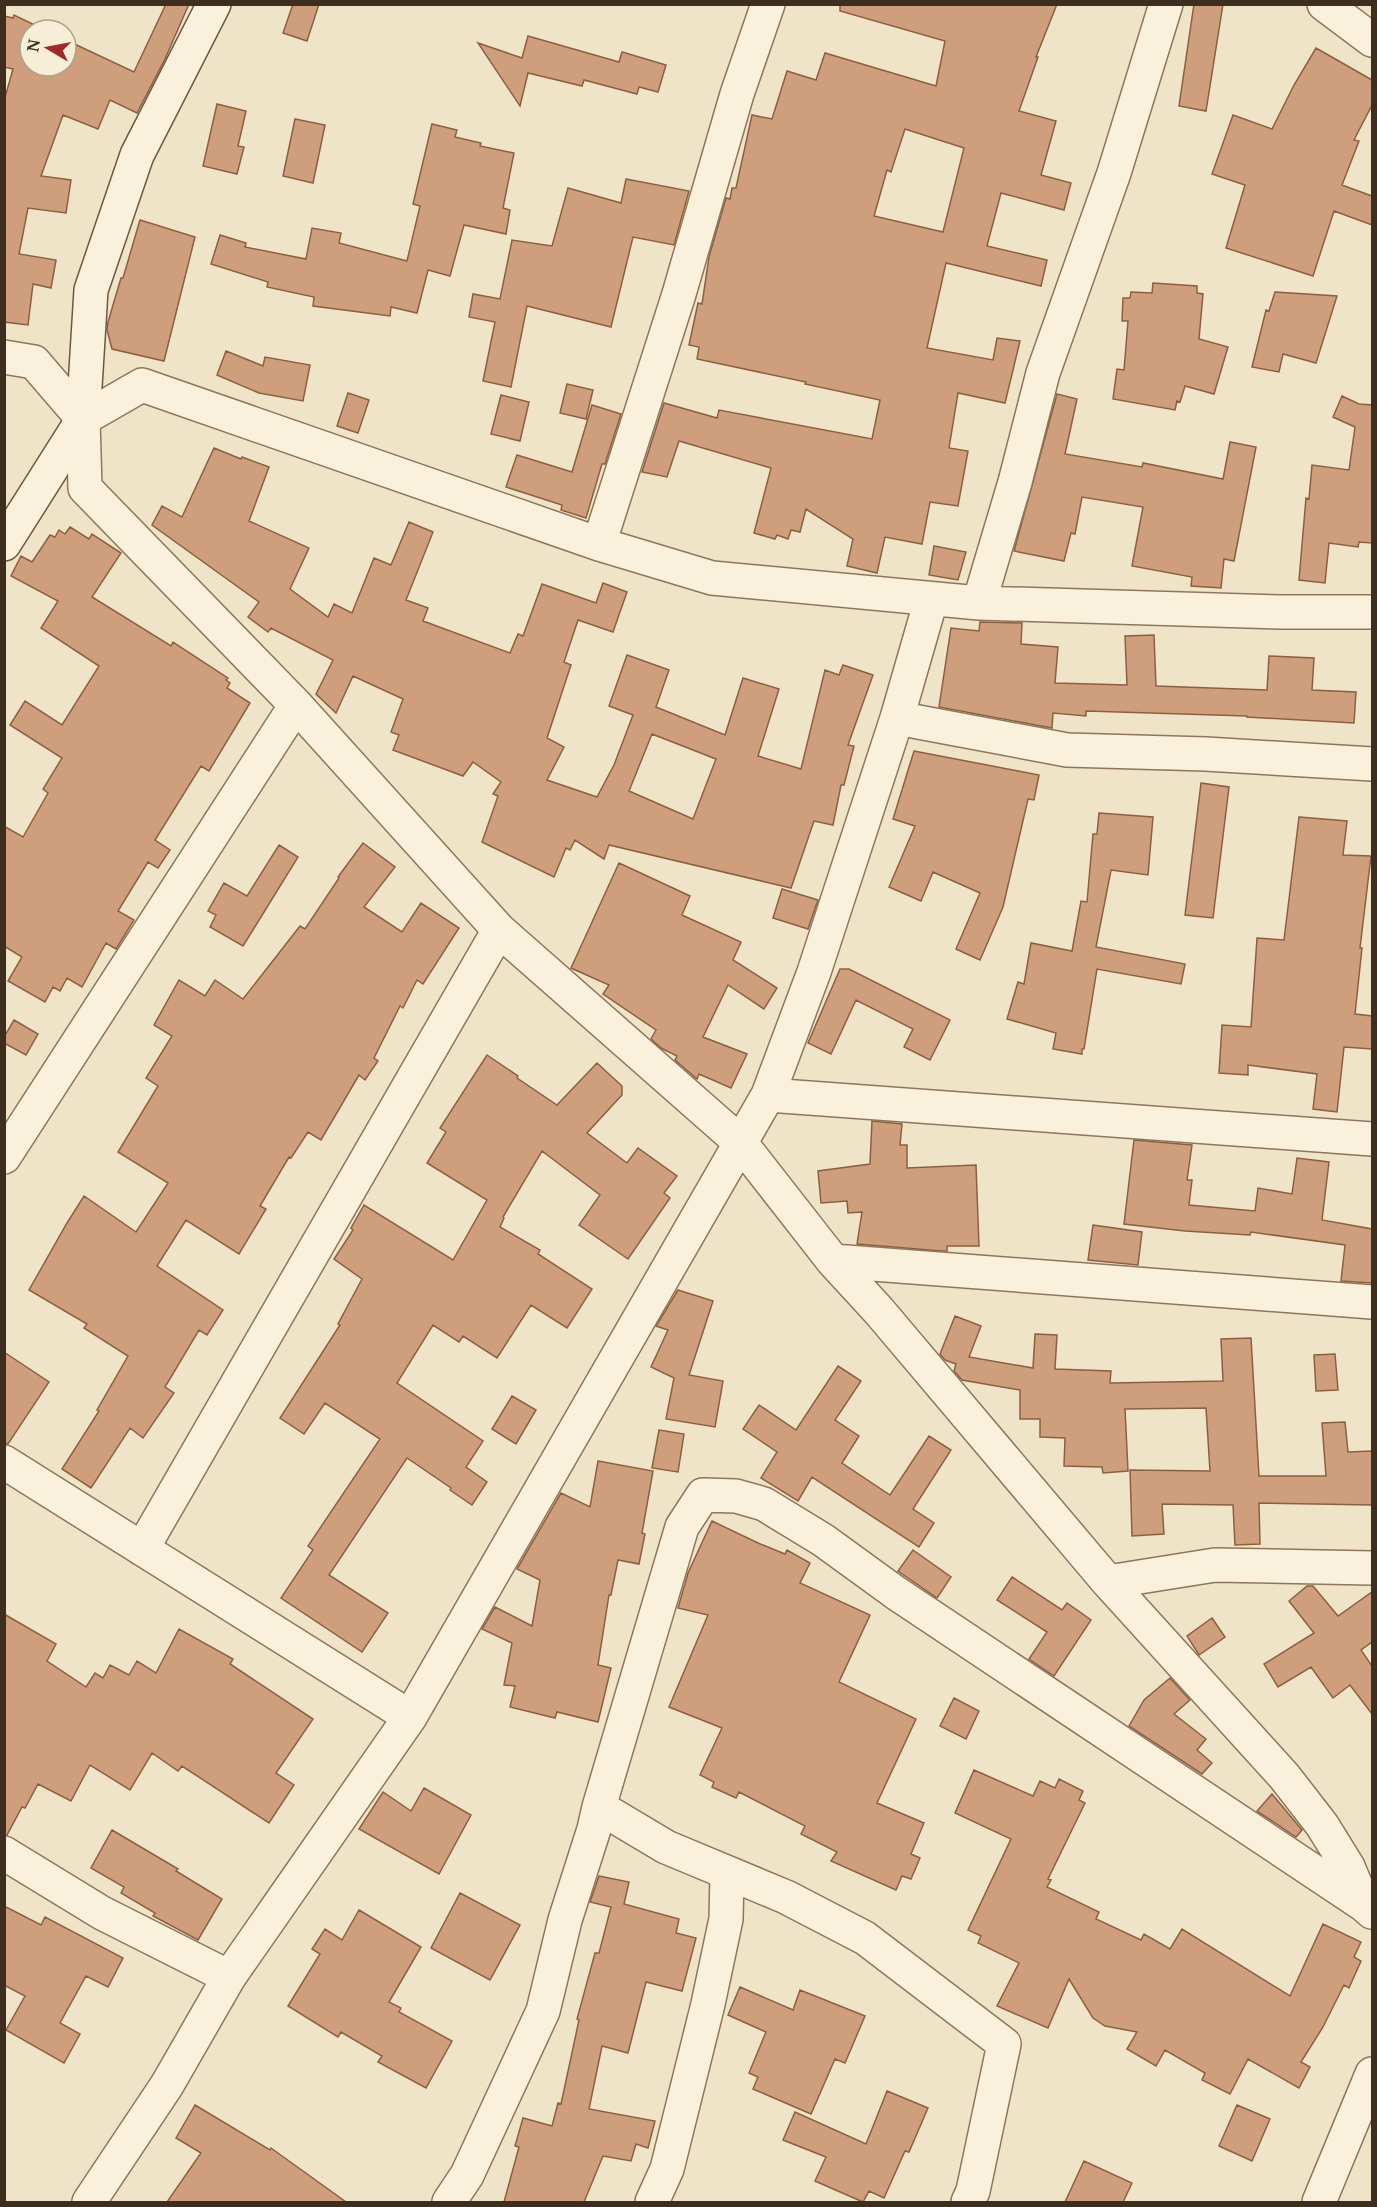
<svg xmlns="http://www.w3.org/2000/svg" width="1377" height="2207" viewBox="0 0 1377 2207" font-family="'Noto Serif',serif">
	<style>
		.building { fill: #cf9f7d; stroke: #8d5f41; stroke-width: 1.5; fill-rule: evenodd }
		.lines { fill: none; stroke-linecap: round; stroke-linejoin: round }
		.street-casing { stroke: #8d765c; stroke-width: 36 }
		.secondary-casing { stroke: #6f573f; stroke-width: 36 }
		.street { stroke: #faf1dc; stroke-width: 33 }
		.secondary { stroke: #faf1dc; stroke-width: 33 }
	</style>
	<rect width="100%" height="100%" fill="#f0e4c8"/>
	<path class="building" d="M166,4H189L165,59L137,113L110,100L98,129L63,115L41,176L71,180L66,213L28,208L19,254L56,260L51,288L33,284L28,325L4,322V101L13,69L4,67V16L13,18L14,15L45,30H30V66H66V40L134,72Z
		M293,4H319L307,41L283,33Z
		M840,4H1057L1036,57H1038L1019,111L1056,121L1041,175L1071,183L1064,210L1001,193L987,246L1047,260L1041,286L946,263L927,348L993,360L997,338L1020,341L1005,403L958,393L949,448L968,451L958,506L930,502L922,544L885,537L877,573L847,566L853,539L806,509L800,532L791,530L788,539L777,535L775,539L754,533L771,468L679,441L667,477L642,472L664,403L717,418L719,410L872,439L880,400L805,384L806,382L697,359L699,347L689,345L698,303L702,304L709,257L726,198L730,199L732,188H736L752,115L772,119L787,71L816,80L825,53L936,86L945,41L840,11ZM905,129L964,148L943,232L874,216L887,170L891,172Z
		M1194,4H1223L1206,111L1179,106Z
		M528,36L619,62L622,52L666,65L658,92L639,87L637,94L584,80L582,86L528,73L520,106L478,43L522,58Z
		M1316,48L1372,80V105L1354,140L1359,141L1342,185L1372,196V225L1334,211L1313,276L1226,248L1245,185L1212,174L1233,115L1272,129L1294,85Z
		M217,104L246,111L238,146L244,147L237,174L203,166Z
		M295,119L325,125L313,183L283,176Z
		M432,124L457,130L455,137L481,143L480,146L514,153L503,208L510,210L506,234L464,225L450,276L428,270L417,313L391,307L390,316L313,306L314,297L267,287L268,282L211,264L220,235L246,243L245,247L306,259L312,228L341,233L339,243L407,261L420,206L413,204Z
		M626,179L689,191L674,245L633,237L611,327L527,306L511,387L483,381L495,322L469,317L473,294L500,299L512,240L552,246L568,188L621,203Z
		M140,220L195,237L164,361L112,349L107,330L108,322L121,278H123Z
		M1153,283L1197,286V293L1203,294L1199,339L1228,347L1214,394L1185,386L1180,402L1177,401L1175,410L1113,399L1117,369L1124,370L1128,321H1122L1123,298H1130L1131,292L1152,293Z
		M1275,292L1337,296L1316,363L1283,354L1279,372L1252,367L1266,310L1269,311Z
		M226,351L263,366L265,357L310,365L303,401L259,393L217,375Z
		M567,384L593,390L586,419L560,413Z
		M348,393L369,400L358,433L337,426Z
		M1057,394L1077,399L1065,454L1142,467L1143,463L1223,479L1230,442L1256,447L1234,561L1224,559L1221,588L1191,586L1192,577L1132,566L1143,507L1082,497L1075,534L1071,533L1064,561L1014,551Z
		M501,395L529,402L520,441L491,434Z
		M1342,396L1359,404L1372,405V543L1359,542L1358,547L1329,543L1325,583L1299,580L1306,498L1309,499L1312,465L1349,470L1355,427L1333,417Z
		M592,405L621,414L605,464H602L586,518L561,510L562,505L506,487L517,455L572,472Z
		M214,448L241,459L242,457L269,467L249,521L309,548L290,589L328,617L334,604L352,613L374,558L391,565L409,522L433,532L406,600L428,608L423,621L510,653L518,634L523,636L542,584L596,603L603,583L627,592L613,632L578,620L564,662L571,665L547,738L564,747L547,780L597,797L614,765L633,715L609,706L627,655L669,670L656,707L725,735L743,678L779,689L758,756L801,769L825,670L839,675L843,665L873,675L848,745L854,746L844,785H841L833,825L814,821L791,888L609,845L604,859L575,840L570,850L566,848L554,877L482,842L498,796L493,794L501,782L473,762L463,776L393,750L399,735L391,732L403,699L353,676L336,713L316,694L333,660L271,628L268,632L248,617L259,602L152,525L162,506L182,517ZM652,734L716,759L693,819L629,791Z
		M70,527L89,539L92,534L121,553L92,597L171,646L173,642L228,678L226,680L230,683L227,688L250,703L209,771L201,766L155,840L170,850L158,868L148,862L118,911L134,920L116,949L106,943L82,987L67,978L60,991L53,987L45,1002L8,981L22,957L4,946V826L23,837L48,793L43,789L62,758L10,725L25,701L62,725L99,666L41,628L58,601L11,576L21,556L32,562L50,535L55,537L59,530L65,534Z
		M934,546L966,552L958,580L929,575Z
		M980,622L1022,623L1021,644L1058,647L1055,683L1127,685L1125,636L1154,635L1156,686L1267,690L1269,656L1314,658L1312,690L1356,692L1354,723L1247,717V716L1086,711V716L1053,713L1052,728L939,707L951,628L979,631Z
		M914,751L1039,775L1034,800L1028,799L1003,907L980,960L956,949L980,893L933,872L921,901L889,887L915,826L893,819Z
		M1201,783L1229,787L1213,918L1185,915Z
		M1099,813L1153,817L1148,875L1111,870L1096,947L1185,964L1181,984L1097,969L1084,1049H1082V1054L1053,1049L1056,1033L1007,1019L1018,982L1024,984L1031,943L1072,951L1081,901L1087,902L1093,834H1097Z
		M1299,817L1347,821L1343,855L1371,856L1360,948H1362L1355,1014L1372,1016V1049L1344,1047L1337,1112L1313,1109L1317,1074L1248,1065V1075L1219,1073L1222,1025L1251,1027L1257,938L1284,940Z
		M363,843L395,867L364,907L402,932L421,903L459,928L423,984L417,980L403,1008L400,1006L374,1058L378,1061L365,1080L359,1075L321,1140L308,1132L291,1158L289,1157L260,1206L266,1209L239,1254L186,1220L157,1266L223,1310L207,1335L199,1330L165,1387L174,1393L143,1438L130,1428L91,1488L62,1469L99,1411L97,1410L128,1356L84,1328L87,1324L29,1290L67,1223L84,1196L136,1232L168,1183L118,1152L158,1086L146,1078L172,1036L154,1025L179,980L205,996L215,980L243,999L300,926L305,929L339,878L338,877Z
		M279,845L298,857L243,946L210,927L216,915L208,911L224,883L247,896Z
		M619,863L690,896L682,915L741,942L733,960L777,988L764,1009L728,985L703,1037L747,1054L731,1088L699,1074L697,1079L675,1060L677,1056L661,1048L651,1039L656,1030L603,994L609,985L571,968Z
		M782,889L818,900L808,929L773,918Z
		M840,969H849L950,1020L930,1060L904,1047L913,1029L856,1000L831,1054L808,1043Z
		M14,1020L38,1034L26,1055L4,1043V1037Z
		M487,1055L518,1076L517,1078L557,1105L597,1063L622,1086V1095L587,1133L627,1163L638,1148L677,1176L664,1193L670,1198L628,1259L579,1225L600,1195L542,1151L503,1217L504,1218L500,1227L540,1250L538,1254L592,1289L567,1328L531,1305L497,1358L463,1336L459,1342L433,1325L397,1383L483,1441L466,1467L487,1482L472,1505L450,1490L451,1488L407,1458L329,1575L388,1613L362,1652L281,1598L313,1550L308,1546L380,1439L325,1403L304,1434L280,1418L340,1325L338,1324L362,1279L334,1259L353,1230L351,1228L364,1205L453,1260L487,1200L427,1163L446,1132L440,1128Z
		M872,1121L902,1124L900,1145H907V1168L976,1165L979,1246H947V1251H942L857,1244L862,1212L848,1213L847,1201L821,1203L818,1171L870,1164Z
		M1134,1140L1192,1145L1187,1180H1192L1189,1205L1255,1211L1258,1188L1292,1194L1297,1158L1329,1162L1322,1220L1372,1229V1283L1341,1281L1345,1245L1251,1232L1250,1235L1185,1231L1124,1224Z
		M1093,1225L1142,1232L1138,1265L1088,1260Z
		M678,1290L713,1301L689,1375L723,1381L715,1427L666,1419L674,1378L651,1367L668,1330L656,1326Z
		M955,1316L981,1326L969,1357L1033,1368L1035,1334L1057,1335L1055,1369L1111,1371L1110,1383L1223,1381L1221,1339L1251,1338L1259,1476H1326L1322,1423L1345,1422L1348,1452L1372,1451V1505L1259,1503L1260,1544L1235,1545L1233,1505L1162,1504L1164,1534L1132,1536L1130,1470L1210,1471L1206,1408L1125,1409L1128,1471L1103,1473L1102,1467L1064,1466L1065,1438L1040,1437V1419H1020V1390L962,1380L954,1371L956,1364L945,1360L940,1354Z
		M4,1352L49,1382L8,1444L4,1443Z
		M1335,1354L1338,1390L1316,1391L1314,1355Z
		M838,1366L861,1381L835,1420L859,1436L842,1463L890,1495L929,1436L951,1450L913,1509L934,1523L919,1547L812,1477L798,1501L761,1478L777,1452L743,1429L759,1405L796,1430Z
		M512,1396L536,1410L516,1444L492,1429Z
		M659,1430L684,1434L678,1472L652,1468Z
		M598,1461L653,1471L642,1533L645,1534L639,1564L618,1560L611,1595H609L598,1665L611,1668L598,1722L557,1712L555,1718L510,1707L515,1686L504,1685L512,1643L482,1629L495,1607L532,1626L540,1580L517,1569L561,1493L590,1507Z
		M712,1521L758,1543L785,1554L787,1550L810,1563L800,1583L870,1615L839,1682L916,1719L877,1803L924,1823L911,1854L920,1858L911,1879L902,1876L896,1890L831,1861L837,1852L801,1834L805,1826L739,1792L736,1798L712,1787L714,1782L700,1775L722,1728L669,1707L708,1615L678,1608L688,1573Z
		M913,1550L951,1577L937,1598L898,1571Z
		M1012,1577L1062,1610L1067,1603L1091,1620L1054,1676L1029,1659L1047,1632L997,1600Z
		M1307,1586H1313L1338,1616L1372,1592V1642L1361,1650L1372,1666V1714L1350,1685L1333,1698L1311,1667L1278,1687L1264,1664L1314,1633L1289,1601Z
		M4,1614L56,1644L47,1661L86,1687L95,1673L103,1678L110,1665L129,1675L137,1661L156,1673L179,1629L233,1659L230,1664L313,1719L276,1773L294,1785L269,1823L182,1766L178,1771L152,1753L130,1790L90,1765L71,1801L38,1784L25,1808L22,1807L7,1835L4,1834Z
		M1212,1618L1225,1637L1199,1655L1187,1636Z
		M1170,1678L1190,1700L1174,1714L1206,1739L1197,1750L1212,1763L1202,1774L1129,1726L1144,1700Z
		M954,1698L979,1711L966,1739L940,1726Z
		M974,1770L1033,1796L1040,1781L1055,1788L1059,1779L1083,1791L1079,1800L1085,1803L1048,1879L1051,1880L1047,1887L1099,1912L1096,1919L1141,1940L1144,1934L1170,1949L1182,1929L1290,1996L1323,1924L1361,1942L1354,1957L1361,1961L1349,1988L1344,1985L1323,2027L1301,2062L1310,2067L1299,2088L1248,2059L1230,2094L1202,2080L1205,2073L1165,2050L1156,2066L1127,2049L1137,2032L1105,2026L1093,2018L1069,1979L1048,2028L997,2006L1019,1963L978,1943L981,1936L968,1930L1011,1839L955,1813Z
		M424,1788L471,1815L439,1874L359,1829L383,1792L411,1811Z
		M1272,1794L1302,1830L1296,1837L1257,1811Z
		M112,1830L178,1869L176,1871L222,1899L198,1940L153,1916L155,1913L121,1893L124,1887L91,1868Z
		M599,1876L629,1882L624,1904L679,1919L676,1933L696,1938L682,1991L646,1982L628,2053L602,2046L589,2109L655,2121L648,2148L636,2144L631,2161L603,2156L584,2202H504L519,2147L515,2146L523,2118L552,2126L558,2103L561,2104L579,2020L577,2019L595,1953H599L611,1907L590,1902Z
		M460,1893L520,1925L490,1980L431,1948Z
		M4,1906L41,1925L45,1917L123,1958L108,1987L86,1976L60,2023L80,2034L64,2063L6,2030L25,1996L4,1985Z
		M359,1910L421,1947L389,2002L401,2008L399,2012L452,2041L426,2088L378,2062L382,2056L341,2032L338,2037L288,2006L320,1954L312,1949L325,1929L342,1940Z
		M740,1987L793,2010L800,1990L865,2016L845,2063L835,2059L811,2114L753,2089L758,2077L749,2073L766,2032L728,2015Z
		M887,2091L928,2108L909,2152L905,2151L884,2198L869,2191L863,2202L815,2181L826,2157L783,2140L795,2112L866,2144Z
		M195,2105L270,2150L271,2148L346,2202H167L201,2153L176,2138Z
		M1237,2105L1270,2119L1252,2161L1219,2146Z
		M1084,2161L1132,2183L1123,2202H1065Z"/>
	<g class="lines">
		<defs>
			<path id="street" d="M1324,4L1372,40
				M4,357L34,362L83,419L85,488L296,705L499,930L740,1142L833,1261L879,1311L1108,1582L1284,1776L1322,1825L1348,1867L1364,1905L1372,1912
				M83,419L142,385L599,544L712,578L979,603L1280,612H1372
				M599,544L679,294L737,94L768,4
				M979,603L1015,482L1043,373L1114,173L1166,4
				M897,718L1067,750L1206,754L1372,764
				M768,1095L1372,1139
				M4,1157L296,705
				M833,1261L1372,1302
				M4,1462L410,1717
				M142,1549L499,930
				M1108,1582L1215,1565L1372,1568
				M599,1807L682,1527L703,1495L736,1496L764,1504L823,1540L896,1593L1364,1905
				M4,1853L102,1913L229,1977
				M89,2202L167,2085L229,1977L410,1717L768,1095L814,972L897,718L931,600
				M449,2202L467,2175L543,2011L565,1920L594,1829L599,1807L666,1847L786,1897L865,1938L1004,2044L973,2191L968,2202
				M652,2202L667,2169L708,2004L726,1919L727,1873
				M1319,2202L1372,2074"/>
			<path id="secondary" d="M4,544L83,419L91,290L137,155L214,4"/>
		</defs>
		<use href="#street" class="street-casing"/>
		<use href="#secondary" class="secondary-casing"/>
		<use href="#street" class="street"/>
		<use href="#secondary" class="secondary"/>
	</g>
	<rect width="1377" height="2207" fill="none" stroke="#3d2e20" stroke-width="12"/>
	<g transform="translate(48 48) rotate(280)"><circle r="28" fill="#f7eed8" stroke="#ada18e" stroke-width="1.5"/>
	<path d="M0-4.5L10 22L0 15L-10 22Z" fill="#9e2a2b"/>
	<text y="-9" font-size="16" font-weight="bold" text-anchor="middle" fill="#3d2e20">N</text>
	</g>
</svg>
